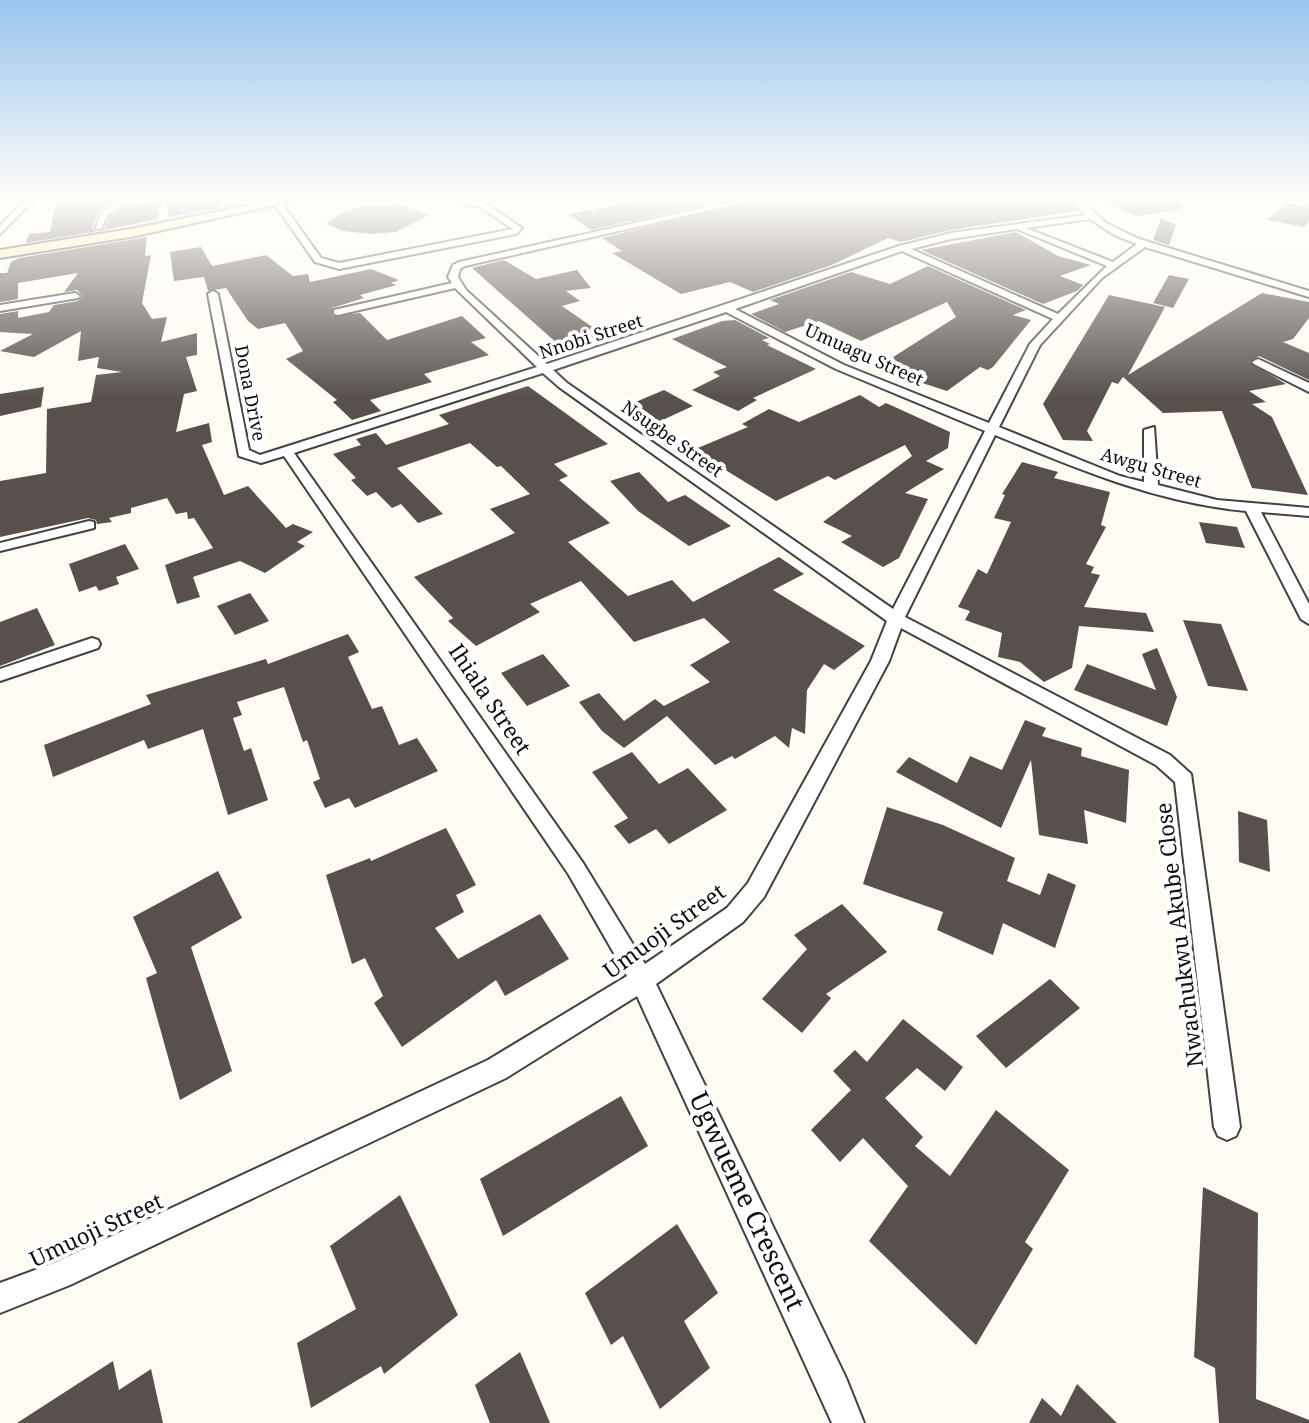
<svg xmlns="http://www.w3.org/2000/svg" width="1309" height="1423" viewBox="0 0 1309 1423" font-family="'Noto Serif',serif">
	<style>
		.building { fill: #57504c }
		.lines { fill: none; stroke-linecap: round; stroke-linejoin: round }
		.street-casing { stroke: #424242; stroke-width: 4 }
		.secondary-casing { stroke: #313131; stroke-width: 4 }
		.street { fill: #fff; fill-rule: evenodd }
		.secondary { fill: #f8edb3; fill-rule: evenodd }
		.labels { text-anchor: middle; stroke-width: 8; stroke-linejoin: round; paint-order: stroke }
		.far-street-label { font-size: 18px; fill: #0f0f0f; stroke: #fff }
		.street-label { font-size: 22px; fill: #0f0f0f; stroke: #fff }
		.near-street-label { font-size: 26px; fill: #0f0f0f; stroke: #fff }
	</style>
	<rect width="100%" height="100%" fill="#fefbf2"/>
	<path class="building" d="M57,199H113L99,211L92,228L94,232L26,243L29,234L50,232Z
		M165,199H219L220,208L169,217Z
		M653,199H728L591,230L568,214Z
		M762,199H1069L1078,211L951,230L901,242L888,238L832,265L753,292L730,282L681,294L612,253L622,251L602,238Z
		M1099,199H1181L1182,210L1137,216Z
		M161,202L158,219L104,230L110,217L129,205Z
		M1288,203L1309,207V221L1304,227L1267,220Z
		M402,205L429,215L396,232L371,234L343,231L326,224L340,214L362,206Z
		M1161,218L1176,225L1169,245L1153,240Z
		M1016,232L1058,256L1091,265L1060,276L1083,285L1077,291L1043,304L921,250Z
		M147,237L145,256L151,255L142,303L152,319L167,317L161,342L197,333V355L186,357L197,391L184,394L176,432L209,423L212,442L202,445L224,495L248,486L286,528L293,524L313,532L297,542L305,546L265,573L240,561L193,577L200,597L177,604L165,565L213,548L194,518L188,519L187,512L176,514L167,498L131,508V513L109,518L112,522L97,524L96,520L88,518L0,537V481L46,473L47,409L91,402L96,375L122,372L97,368L99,357L78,361L81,331L34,357L0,351L33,334L0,332V314L18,311V318L49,312L54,305L78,301L83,296L77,290L64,292L78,273L18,283V299L0,302V273H7L11,262L19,258Z
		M201,247L212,266L266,255L293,276L308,274L310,282L371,269L399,280L391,283L397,285L360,295L364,298L332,308V316L360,313L387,340L462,316L486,338L471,342L489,355L424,374L432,382L370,400L381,411L352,420L333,402L337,400L286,359L303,351L285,323L258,329L248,321L226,288L208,291L204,277L174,281L170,252Z
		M504,260L536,279L577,270L591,288L566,291L580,301L562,306L604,335L563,348L559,345L472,268Z
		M928,266L1026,310L1013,315L1031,320L993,367L988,370L980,367L947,391L876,368L956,317L947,302L861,341L819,321L785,332L751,314L779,304L770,300L851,272L890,284Z
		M1169,275L1189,279L1173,308L1153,303Z
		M1262,293L1309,302V318L1293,339L1283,342L1309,353V380L1259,356L1249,362L1286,384L1249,391L1266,402L1252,404L1272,417L1308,495L1252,488L1222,411L1163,413L1123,377L1118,384L1112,382L1087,431L1093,441L1063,440L1043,404L1109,295L1165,307L1128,375Z
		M735,320L769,338L762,340L770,344L767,345L816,369L753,398L757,400L738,411L692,390L720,376L713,372L727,367L672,339L722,321Z
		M528,386L608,444L554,464L568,476L559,480L610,523L568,542L628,596L672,580L693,602L779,557L804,574L773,590L865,646L834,670L824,664L807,690L805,734L792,728L789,748L775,736L735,759L732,756L715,765L667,716L624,748L602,731L579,702L599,693L624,721L655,699L664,706L710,682L690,665L730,642L704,618L634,642L581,581L530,604L540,612L476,646L448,621L453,618L414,577L515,533L490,509L530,494L501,466L497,467L470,443L397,468L443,514L418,523L401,504L392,508L376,492L367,496L351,480L356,478L333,454L361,445L356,439L376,433L386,445L449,424L439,415Z
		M44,387L41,407L0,416V394Z
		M664,390L693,406L656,423L626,406Z
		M860,395L879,407L886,403L950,432L948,448L926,461L944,469L905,493L928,499L899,558L883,567L841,542L852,536L823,522L912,456L905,445L835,480L828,476L776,501L693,450L748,427L742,424L769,409L799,422Z
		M1022,462L1058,472L1054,478L1110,492L1101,525L1106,527L1086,564L1094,567L1091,573L1100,575L1084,607L1146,613L1154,632L1079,626L1072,668L1044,682L1020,662L998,657L1002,633L965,620L970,611L958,607L978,569L987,574L1011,522L994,518L1005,495L1002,494Z
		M639,472L668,502L685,495L731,526L689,546L638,511L610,481Z
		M1199,522L1237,527L1245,548L1206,543Z
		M125,544L139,569L116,577L119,584L99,591L96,586L79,592L69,564Z
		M250,593L269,621L235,635L217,606Z
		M37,608L55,645L0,666V622Z
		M1183,620L1221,624L1248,691L1208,686Z
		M348,634L359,652L348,657L372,709L382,706L399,745L417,738L438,771L355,808L349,798L325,808L313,782L320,779L307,740L303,742L284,687L237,702L242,715L233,718L244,751L251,748L268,800L228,815L203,729L148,749L144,740L53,777L44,745L151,704L146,695L266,659L268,664Z
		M1157,648L1177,697L1167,726L1074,690L1087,664L1156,690L1142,654Z
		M543,654L570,686L527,706L501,673Z
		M1025,720L1046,728L1042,736L1082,748L1081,756L1129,770L1126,823L1084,810L1088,844L1039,835L1031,760L1001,828L896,772L909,757L957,783L970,756L1002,770Z
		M632,752L659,784L688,768L727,810L669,844L656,829L629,844L614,826L628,818L592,772Z
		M887,807L943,825L1015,858L1007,881L1040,895L1048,873L1076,885L1055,948L1003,923L993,955L937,930L943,912L863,884Z
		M1238,811L1267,820L1270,872L1239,862Z
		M446,828L476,885L456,895L464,912L435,928L458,959L540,914L569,959L505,996L496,980L402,1047L374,1003L383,996L365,958L352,964L326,875L370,858L371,861Z
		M218,871L242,918L191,947L232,1071L180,1100L146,978L157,973L133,917Z
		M842,904L887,952L826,994L831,998L802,1033L762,999L807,949L794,935Z
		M1050,979L1080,1008L1006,1068L976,1036Z
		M903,1019L963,1067L945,1091L917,1068L885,1098L923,1137L915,1146L950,1176L996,1110L1069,1170L1025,1242L1033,1249L976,1345L869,1241L908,1186L863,1138L840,1162L811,1130L851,1090L833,1071L855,1050L867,1062Z
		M621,1096L648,1146L503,1236L480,1179Z
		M1203,1187L1258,1213L1256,1399L1309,1420V1423H1219L1215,1368L1194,1357Z
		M400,1195L458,1315L384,1374L381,1366L311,1408L297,1343L356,1309L330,1246Z
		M677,1224L718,1293L684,1321L710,1368L660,1409L623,1336L611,1345L585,1293Z
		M520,1352L550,1423H490L475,1385Z
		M113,1361L119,1390L151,1369L163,1423H17Z
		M1077,1384L1117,1423H1029L1042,1398L1061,1416Z"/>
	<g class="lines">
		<defs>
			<path id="street" d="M26,199H35L0,234V226Z
				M123,199H133L108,215L101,229H95L102,212Z
				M271,199H279L321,258L339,263L513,229L478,206L461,205L460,199L478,201L492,199L486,204L522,228L516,234L339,269L315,262Z
				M743,199H759L465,266L460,269L458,277L466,290L547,364L899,246L951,233L1085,215L1072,199H1080L1106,223L1139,239L1309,291V297L1145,247L1102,278L1040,345L999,427L1120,476L1144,482V430L1154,427L1158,485L1217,500L1309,508V516L1261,512L1309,604V624L1301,619L1246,511C1157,503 1078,469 995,435L905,617L1170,755L1191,774L1240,1127L1236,1136L1227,1140L1218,1136L1214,1127L1175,782L1156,765L901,628L889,661L764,897L743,922L656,984L846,1378L864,1423H832L637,996L506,1078L70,1285L0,1313V1283L54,1263L488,1060L627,976L569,875L284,456L261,463L239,456L208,294L213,291L218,294L249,450L260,455L537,367L455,288L338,315L334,314V310L452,283L448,277L453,265L459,262ZM1090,219L1116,236L1137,244L1113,262L1026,228ZM1017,229L1107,266L1058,314L911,249L951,239ZM902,251L1053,319L1030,344L989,423L844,365L735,309ZM726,312L836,369L985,431L893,609L567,383L553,370ZM543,373L559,387L887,621L871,661L748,883L727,908L645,964L583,863L294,453Z
				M75,293L80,296L78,298L0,311V305Z
				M1258,359L1309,383V392L1254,364L1252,362Z
				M89,521L94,522V528L0,551V543Z
				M92,638L98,640L100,644L98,648L0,681V669Z"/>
			<path id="secondary" d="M279,199H303L136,236L0,258V250L136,228Z"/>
		</defs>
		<use href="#street" class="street-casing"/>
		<use href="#secondary" class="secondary-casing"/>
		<use href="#street" class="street"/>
		<use href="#secondary" class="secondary"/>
	</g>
	<linearGradient id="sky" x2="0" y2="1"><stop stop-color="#96c5ec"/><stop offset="0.5" stop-color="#fffdf9"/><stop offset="1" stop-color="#fffdf9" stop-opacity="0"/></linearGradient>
	<rect width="1309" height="398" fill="url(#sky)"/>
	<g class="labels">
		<g class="far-street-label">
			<text transform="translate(591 337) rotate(-18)" y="6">Nnobi Street</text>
			<text transform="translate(864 355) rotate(24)" y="6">Umuagu Street</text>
			<text transform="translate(250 393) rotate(79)" y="6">Dona Drive</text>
			<text transform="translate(672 439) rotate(35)" y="6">Nsugbe Street</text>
			<text transform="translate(1151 468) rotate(16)" y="6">Awgu Street</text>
		</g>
		<g class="street-label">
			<text transform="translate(490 699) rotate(56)" y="8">Ihiala Street</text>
			<text transform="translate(664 931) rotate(-36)" y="8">Umuoji Street</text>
			<text transform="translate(1179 935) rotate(-97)" y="8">Nwachukwu Akube Close</text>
			<text transform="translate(96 1230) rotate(-25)" y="8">Umuoji Street</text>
		</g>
		<g class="near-street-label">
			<text transform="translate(747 1201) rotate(65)" y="9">Ugwueme Crescent</text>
		</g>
	</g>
</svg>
